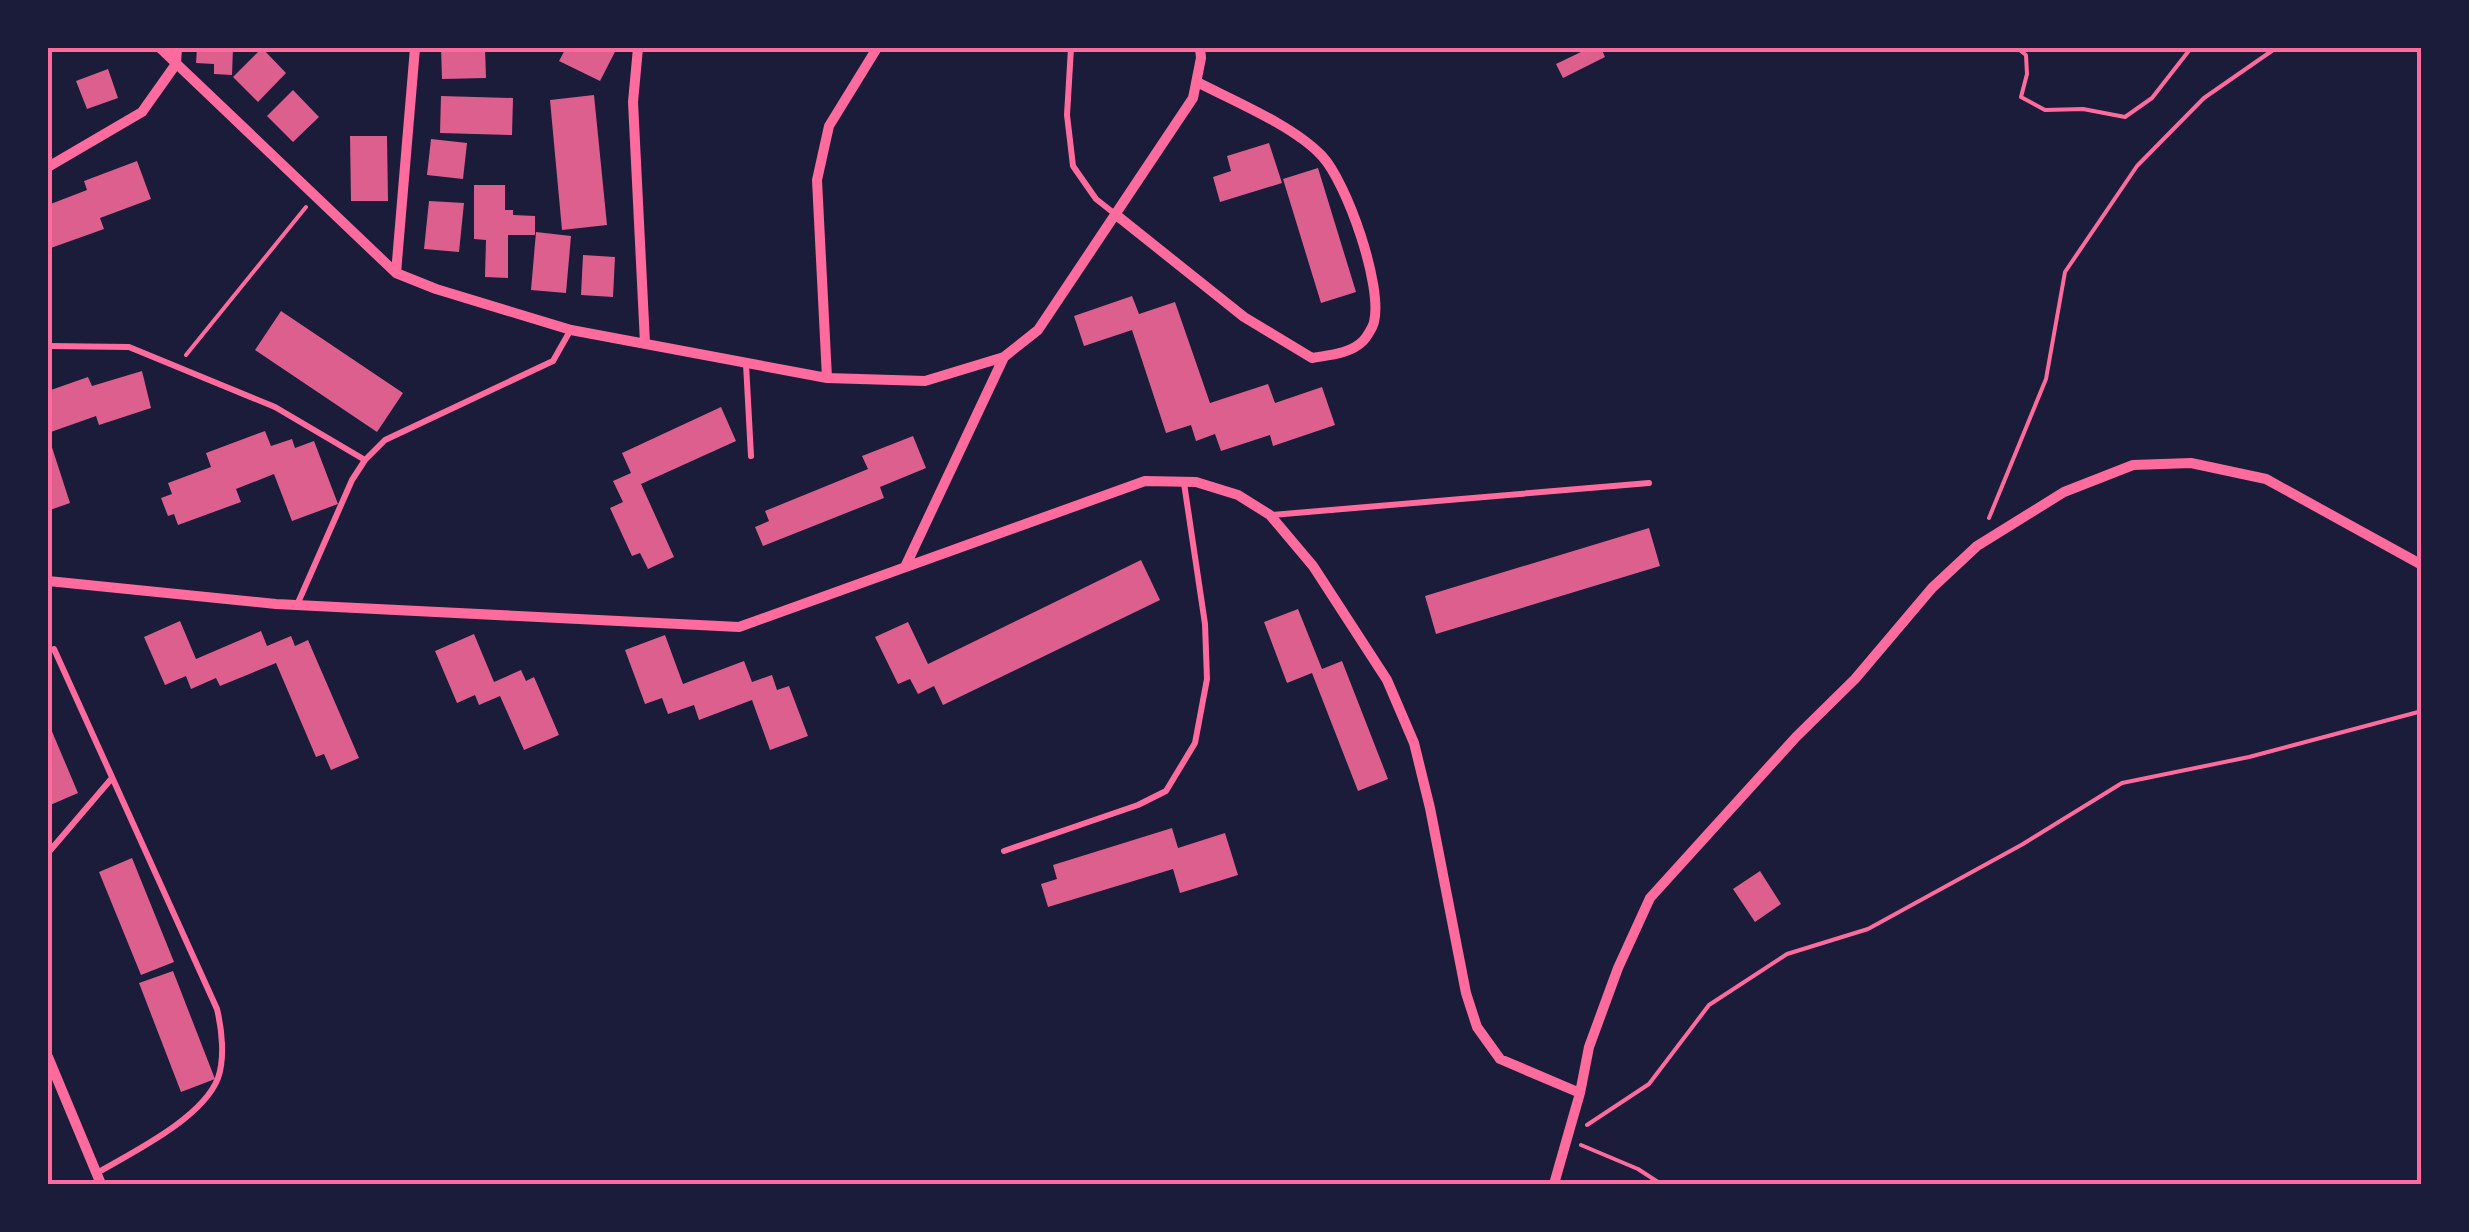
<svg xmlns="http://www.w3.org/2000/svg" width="2469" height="1232" viewBox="0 0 2469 1232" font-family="Roboto,sans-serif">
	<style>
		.building { fill: #dd5f8e }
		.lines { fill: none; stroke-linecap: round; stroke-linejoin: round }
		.path { stroke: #ff6b9d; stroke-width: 4 }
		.service { stroke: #ff6b9d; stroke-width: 6 }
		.minor { stroke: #ff6b9d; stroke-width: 10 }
		.neatline { fill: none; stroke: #ff6b9d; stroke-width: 4 }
	</style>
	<rect width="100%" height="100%" fill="#1b1b3a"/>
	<path class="building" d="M197,48H233L232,75L214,74V64L196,63Z
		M262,48L286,73L258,102L233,77Z
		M441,48H485L486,78L442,79Z
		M566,48H617L600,81L559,61Z
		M1579,48H1601L1605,57L1563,78L1556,64L1581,52Z
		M108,69L118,98L87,109L76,81Z
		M293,90L319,117L293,142L267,116Z
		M594,95L607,225L562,230L550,100Z
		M441,96L513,98L512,135L440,133Z
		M350,136H387L388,201H351Z
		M431,139L467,143L463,179L427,175Z
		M1269,143L1282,183L1220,202L1213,177L1231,171L1227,156Z
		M137,161L151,199L100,218L104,229L48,249V205L87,190L84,181Z
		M1318,168L1356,292L1321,303L1283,179Z
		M474,185H505V210H513V215L535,216V235H508V278L485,277L486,240L474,239Z
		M429,201L464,203L459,252L424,249Z
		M536,232L571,236L566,293L531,290Z
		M583,255L615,257L613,297L581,295Z
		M1132,296L1139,314L1175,302L1210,403L1268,384L1275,403L1322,387L1335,425L1273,446L1270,435L1221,451L1215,434L1196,441L1191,425L1166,433L1132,330L1084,346L1074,316Z
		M281,311L403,393L377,432L255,350Z
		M142,371L151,408L99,425L96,416L48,433V391L88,377L92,386Z
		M721,407L736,441L641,484L674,557L648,569L640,553L632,556L610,508L623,502L613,481L631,473L622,453Z
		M265,431L271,446L292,439L295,448L314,441L338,504L292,521L274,474L236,489L241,502L178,525L174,514L168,516L161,498L172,494L168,483L211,467L206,453Z
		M48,435L70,503L50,510L48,503Z
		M913,436L926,468L880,487L884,498L763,546L755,527L769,521L765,511L868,469L862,456Z
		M1649,528L1660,566L1436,634L1425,596Z
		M1141,560L1160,600L943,705L934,686L918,694L910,679L898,684L875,637L908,622L928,664Z
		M1298,609L1322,669L1342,661L1388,779L1358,791L1312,673L1287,683L1264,622Z
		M180,621L196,659L261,631L267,646L291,636L295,646L308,640L359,758L331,770L324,754L316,757L276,663L220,686L216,678L191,689L186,676L165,685L144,637Z
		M474,634L494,682L521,670L526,681L534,677L559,735L524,750L500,696L479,705L475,695L457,703L435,651Z
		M665,635L683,684L744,661L752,682L772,675L777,690L789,686L808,736L770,750L752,700L699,720L694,705L668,714L662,698L645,704L625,650Z
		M48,722L78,793L48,806Z
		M1172,828L1178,848L1225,833L1238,875L1180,893L1173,869L1048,907L1041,884L1057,879L1053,865Z
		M132,858L174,962L141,975L99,872Z
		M1760,871L1781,904L1755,922L1733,889Z
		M173,971L215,1079L181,1092L139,983Z"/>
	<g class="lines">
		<path class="path" d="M2017,48L2026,55L2027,74L2021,97L2045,110L2083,109L2125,117L2152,98L2191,48
			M186,355L306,207
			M1989,518L2046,379L2065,272L2137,166L2204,98L2276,48
			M1587,1125L1649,1084L1709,1005L1787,954L1868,929L2023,844L2122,783L2249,757L2422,711
			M1581,1145L1638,1169L1661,1184"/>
		<path class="service" d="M1071,48L1067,115L1073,166L1096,199L1115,214
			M48,346L129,347L275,407L365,460
			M746,364L751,456
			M1272,515L1649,483
			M297,605L352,480L365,460L385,440L553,361L570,331
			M54,649L217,1009C222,1030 225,1058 218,1078C203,1118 133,1152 97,1173
			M1004,851L1138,805L1166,791L1195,743L1207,679L1205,624L1184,483
			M48,853L112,778"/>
		<path class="minor" d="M160,48L396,273L436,289L571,330L827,378L925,381L1004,357L1038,330L1193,98L1201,58L1200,48
			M638,48L633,102L645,343
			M48,167L142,112L176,64L177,48
			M1115,214L1244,317L1312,358C1329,355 1350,354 1363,341C1366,338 1373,327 1374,322C1383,286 1347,183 1322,156C1294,126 1234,101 1197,82
			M396,273L415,48
			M827,378L817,180L829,126L877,48
			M905,567L1004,357
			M48,581L276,604L739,627L1145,481L1196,482L1238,495L1270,515L1313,566L1387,680L1414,743L1430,808L1466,993L1477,1027L1500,1059L1580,1093
			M48,1057L101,1184
			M1554,1184L1580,1093L1589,1047L1618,968L1650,898L1796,737L1855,679L1932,588L1977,546L2064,492L2133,465L2191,463L2266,479L2422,565"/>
	</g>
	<rect width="2469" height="1232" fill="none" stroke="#1b1b3a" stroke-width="100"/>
	<rect x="50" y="50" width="2369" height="1132" class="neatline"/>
</svg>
